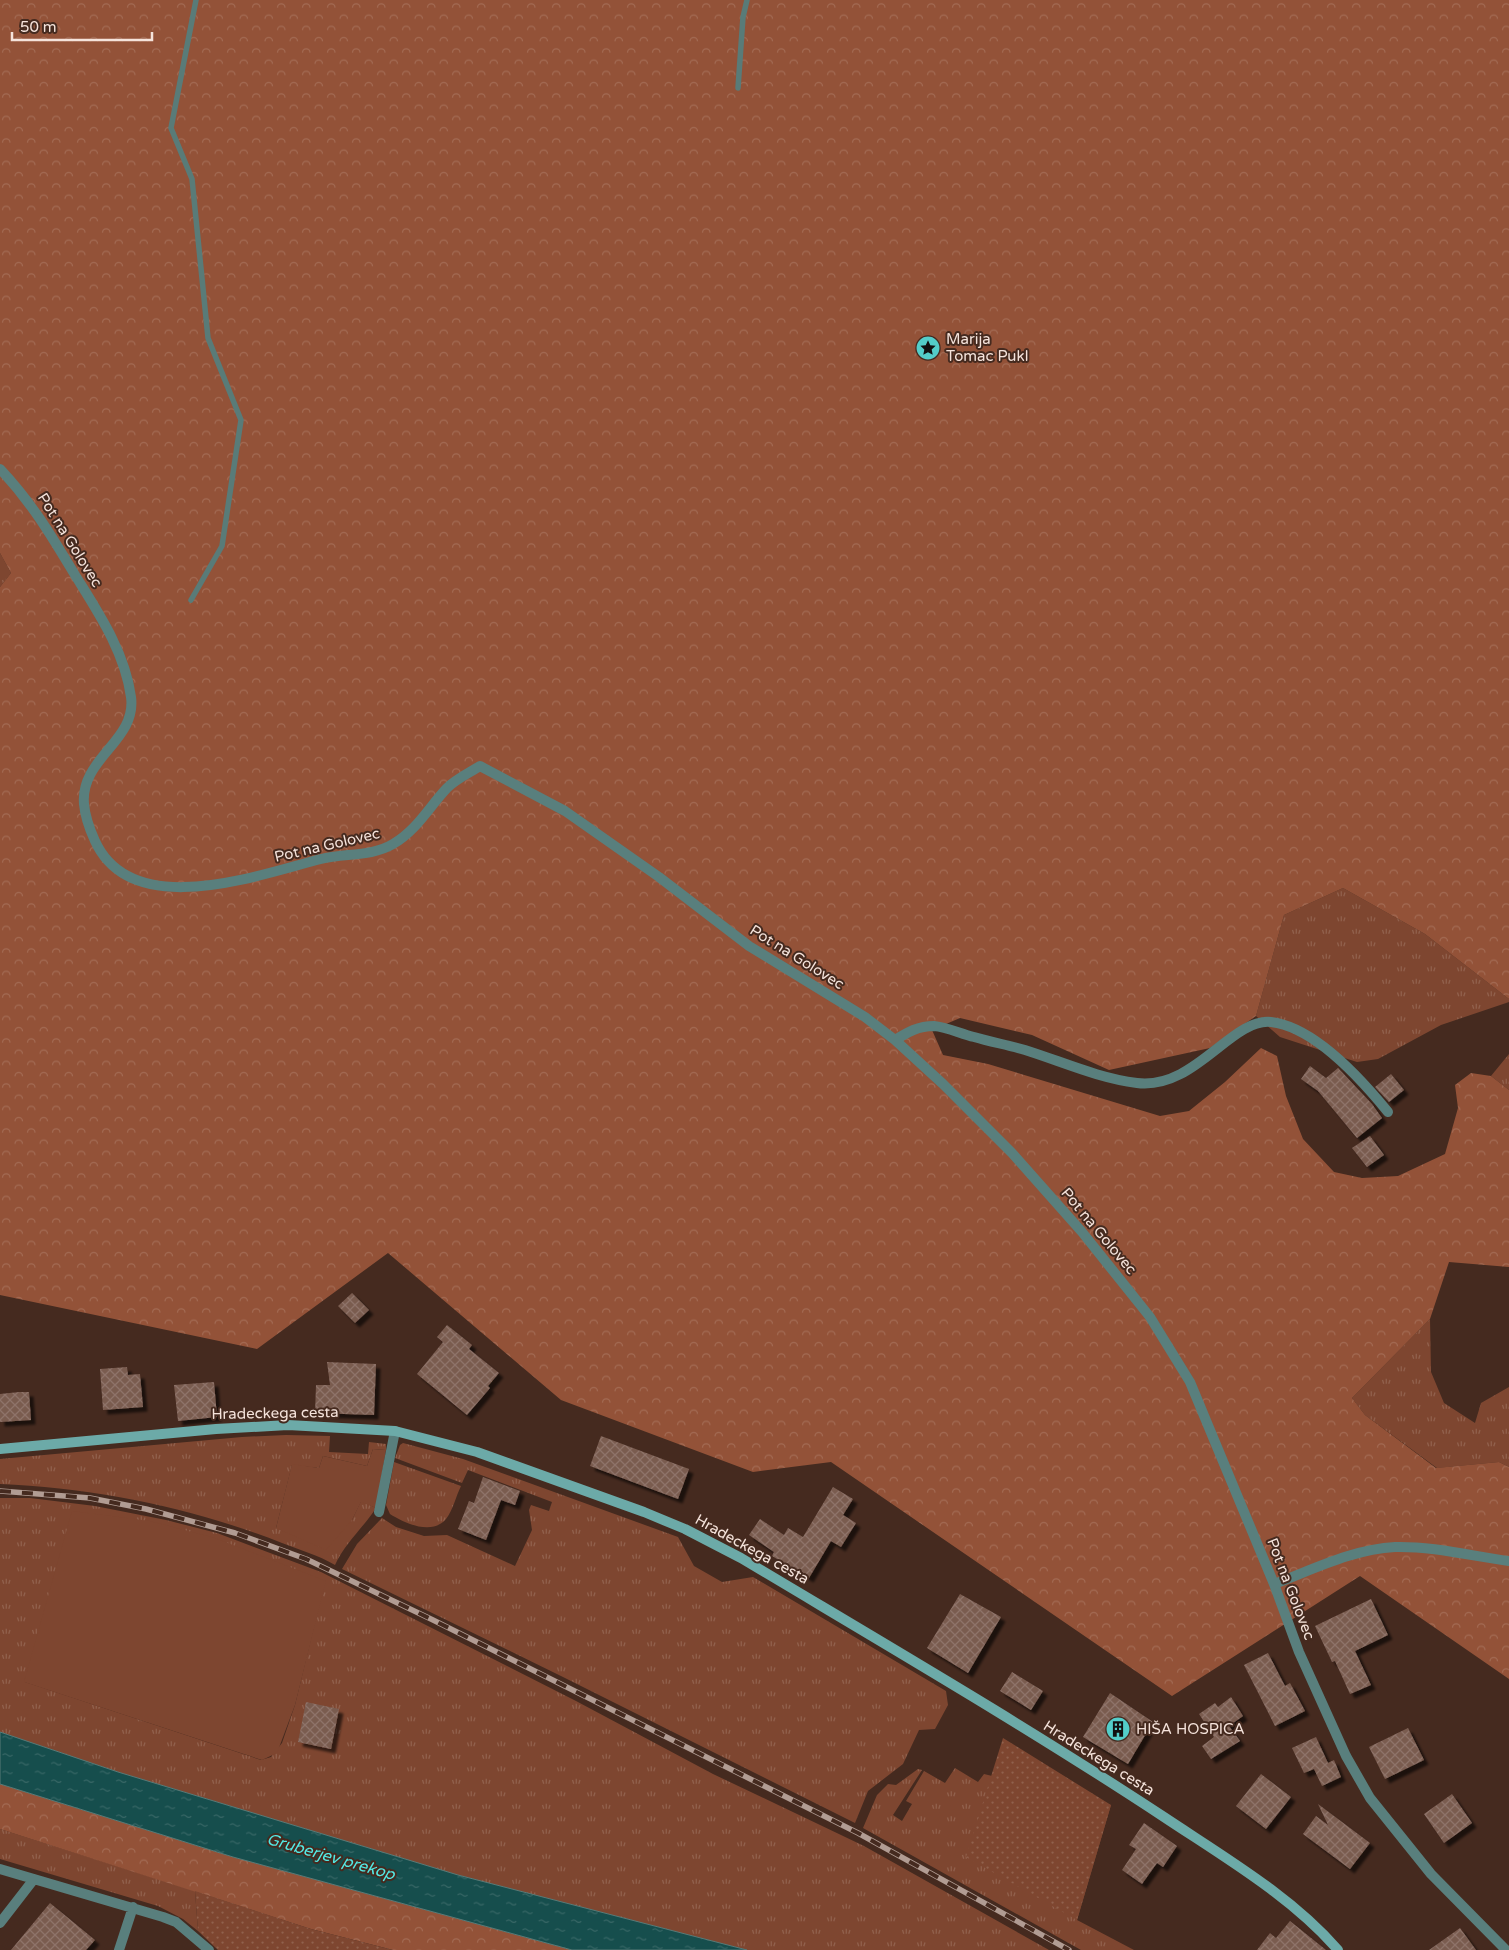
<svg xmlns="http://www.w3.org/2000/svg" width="1509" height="1950" viewBox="0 0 1509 1950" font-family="'Varela Round',sans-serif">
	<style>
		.grass { fill: url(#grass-tufts); fill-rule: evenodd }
		.forest { fill: url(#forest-crowns) }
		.park { fill: url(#park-dots) }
		.garden { fill: #7e4630 }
		.water { fill: url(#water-ripples); stroke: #597b78 }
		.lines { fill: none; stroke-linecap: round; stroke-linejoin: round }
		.stream { stroke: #597b78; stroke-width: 5.5 }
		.building { fill: url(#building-cross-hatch); filter: url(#shadow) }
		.street { stroke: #597f7d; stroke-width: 10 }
		.secondary { stroke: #6caaa8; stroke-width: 10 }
		.rail-casing { stroke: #b19c93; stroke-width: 5.5 }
		.rail { stroke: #452a1f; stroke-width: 4; stroke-dasharray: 11; stroke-linecap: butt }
		.labels { text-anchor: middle; stroke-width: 4; stroke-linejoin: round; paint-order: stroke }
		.poi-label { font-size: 15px; fill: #f5e3db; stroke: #452a1f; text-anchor: start }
		.street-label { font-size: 15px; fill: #f5e3db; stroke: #452a1f }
		.water-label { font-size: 16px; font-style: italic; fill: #53e9e5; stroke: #452a1f }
	</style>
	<defs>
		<pattern id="grass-tufts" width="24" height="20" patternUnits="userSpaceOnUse" patternTransform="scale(1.25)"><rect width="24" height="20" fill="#7e4630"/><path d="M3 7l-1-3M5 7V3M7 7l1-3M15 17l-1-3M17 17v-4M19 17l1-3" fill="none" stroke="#91614d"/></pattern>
		<pattern id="forest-crowns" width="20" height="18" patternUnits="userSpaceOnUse" patternTransform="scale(1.25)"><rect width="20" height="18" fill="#935238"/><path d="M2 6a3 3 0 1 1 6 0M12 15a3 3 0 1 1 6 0" fill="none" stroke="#a36b54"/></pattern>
		<pattern id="park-dots" width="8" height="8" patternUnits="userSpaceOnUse" patternTransform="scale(1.25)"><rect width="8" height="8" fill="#7e4630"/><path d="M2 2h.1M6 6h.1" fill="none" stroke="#91614d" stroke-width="1.8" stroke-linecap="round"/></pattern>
		<pattern id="water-ripples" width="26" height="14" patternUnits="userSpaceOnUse" patternTransform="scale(1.25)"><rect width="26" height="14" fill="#164e4d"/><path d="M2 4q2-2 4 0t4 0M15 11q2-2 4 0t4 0" fill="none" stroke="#386766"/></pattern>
		<pattern id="building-cross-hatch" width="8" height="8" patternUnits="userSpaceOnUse" patternTransform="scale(1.25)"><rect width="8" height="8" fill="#7a5c50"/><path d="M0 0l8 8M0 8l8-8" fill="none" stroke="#8e7369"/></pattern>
		<filter id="shadow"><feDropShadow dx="4.5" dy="4.5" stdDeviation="1" flood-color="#0009"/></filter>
	</defs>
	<rect width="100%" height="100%" fill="#452a1f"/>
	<path class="grass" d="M0,553L11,573L0,587Z
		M1343,888L1425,934L1509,999V1002L1441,1025L1378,1059L1357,1062L1280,1037L1256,1016L1284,915Z
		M1509,1054V1090L1491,1076Z
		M1430,1319L1431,1372L1444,1403L1475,1423L1481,1403L1509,1387V1467L1499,1462L1437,1468L1365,1415L1352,1398Z
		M286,1435L330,1436L329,1452L368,1454L369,1442L386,1444V1450L373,1449L367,1466L323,1456L319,1468L292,1465L276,1528L352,1520L361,1501L376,1508C363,1528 345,1543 335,1565C318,1555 300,1550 282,1543C193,1508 96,1488 0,1484V1459L242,1437Z
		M403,1443L463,1459L678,1537L694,1566L722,1582L753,1577L946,1691L948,1705L935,1729L919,1730L903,1764L868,1791L855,1823L563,1677L342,1569L357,1544L382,1518L396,1527L424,1536L447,1535L515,1566L532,1530L529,1510L531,1505L549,1511L552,1502L468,1470L462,1483L395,1458L400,1445Z
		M394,1462L461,1486C456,1496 453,1510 446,1519C432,1536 404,1523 390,1514L386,1505Z
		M0,1498H30L95,1506L166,1520L217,1533L321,1572L576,1701L713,1774L864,1846L1049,1950H747L458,1875L118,1772L0,1732ZM325,1581L295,1705L282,1743L271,1757L261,1760L25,1682Z
		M955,1768L978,1782L984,1774L1111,1805L1077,1920L1134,1950H1081L863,1828L877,1795L888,1784L896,1785L918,1769L922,1770L893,1815L902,1821L912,1804L906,1801L924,1771L945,1783Z
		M0,1829L195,1891L198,1931L183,1919L158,1906L0,1859Z"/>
	<path class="forest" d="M0,0H1509V999L1425,934L1343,888L1284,915L1256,1016L1210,1048L1109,1070L1032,1035L960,1018L932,1030L943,1055L988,1064L1160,1116L1189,1111L1225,1082L1261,1048L1277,1056L1286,1096L1303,1139L1334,1172L1362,1178L1398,1176L1445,1154L1458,1108L1455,1085L1471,1073L1491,1076L1509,1090V1267L1449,1262L1430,1319L1352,1398L1365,1415L1436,1468L1499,1462L1509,1467V1679L1360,1576L1172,1696L831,1462L753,1472L561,1400L388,1253L257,1349L0,1295V587L11,573L0,553Z
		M0,1784L233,1857L572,1950H393L311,1929L0,1829Z"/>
	<path class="park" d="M1003,1738L1111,1805L1077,1920L966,1857Z
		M195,1891L311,1929L393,1950H218L198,1931Z"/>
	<path class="garden" d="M373,1449L386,1450L376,1508L361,1502L352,1520L326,1550L276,1528L292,1464L319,1468L323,1456L367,1466Z
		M72,1511L150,1521L215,1538L326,1581L295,1705L277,1753L262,1760L24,1682Z"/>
	<path class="water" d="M0,1732L118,1772L458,1875L747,1950H572L233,1857L0,1784Z"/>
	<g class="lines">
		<path class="stream" d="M738,88L743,17L747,0
			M191,600L222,546L241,420L208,338L192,179L171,128L196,0"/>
	</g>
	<path class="building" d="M1310,1066L1326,1078L1338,1068L1372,1104L1382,1118L1357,1138L1318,1091L1301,1079Z
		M1391,1074L1404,1090L1389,1102L1375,1087Z
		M1370,1136L1384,1155L1367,1167L1352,1148Z
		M352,1293L369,1310L355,1323L338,1306Z
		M447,1325L472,1345L469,1349L499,1373L488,1386L490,1388L467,1415L417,1374L443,1342L437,1337Z
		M327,1362L376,1364L374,1415L315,1413L316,1385H330Z
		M127,1367L128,1375L140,1374L143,1407L103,1410L100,1369Z
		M214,1382L217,1417L178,1421L174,1385Z
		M19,1392H29L31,1420L0,1422V1394Z
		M601,1436L689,1469L678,1499L590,1466Z
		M483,1477L520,1491L515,1505L501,1500L486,1540L458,1529L469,1501L474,1503Z
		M833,1487L853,1499L843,1515L856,1523L841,1547L831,1541L809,1578L772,1556L774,1552L749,1535L760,1519L784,1535L788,1528L803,1537Z
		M960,1594L1001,1617L968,1673L927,1648Z
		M1371,1599L1388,1635L1355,1651L1371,1685L1350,1694L1335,1661L1332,1662L1315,1626Z
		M1268,1653L1285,1686L1290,1683L1305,1711L1275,1726L1244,1665Z
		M1012,1672L1043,1691L1031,1710L1000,1691Z
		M1110,1693L1153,1722L1128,1764L1083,1737Z
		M1231,1697L1243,1716L1229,1726L1240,1741L1211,1759L1202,1746L1214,1737L1199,1714L1215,1703L1218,1707Z
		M306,1702L339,1709L331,1749L298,1742Z
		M1408,1728L1424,1760L1385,1779L1369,1747Z
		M1316,1737L1328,1763L1334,1760L1341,1777L1322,1786L1314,1769L1304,1773L1292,1748Z
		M1261,1774L1291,1797L1266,1829L1236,1806Z
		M1452,1794L1472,1823L1444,1843L1424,1814Z
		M1318,1804L1370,1843L1350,1869L1303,1834L1316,1816L1328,1825Z
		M1144,1823L1177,1846L1163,1867L1157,1863L1142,1884L1122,1870L1136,1849L1129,1845Z
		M50,1903L95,1940L86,1950H11Z
		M1290,1921L1326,1950H1257L1270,1933L1276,1938Z
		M1460,1928L1476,1950H1429Z"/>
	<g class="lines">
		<path class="street" d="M0,469C32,503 51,535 75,575C98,612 125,652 131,697C137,741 80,758 84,804C85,816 90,830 95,841C132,922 258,875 321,859C345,853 371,857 393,844C417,830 429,807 447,788C456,779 469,773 480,766L565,811L659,877L749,946L865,1017L895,1040L943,1084L1012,1153L1082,1232L1150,1317L1190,1382L1274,1584L1299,1652L1346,1756L1370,1798L1431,1874L1506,1950
			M895,1040C908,1032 918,1026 934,1026C947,1027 961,1034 974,1037C991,1042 1008,1045 1025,1050C1063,1062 1098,1078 1137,1083C1195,1090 1231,1018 1271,1022C1315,1027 1362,1080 1388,1112
			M379,1512L395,1431
			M1274,1584C1312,1570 1353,1549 1395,1547C1432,1546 1472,1556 1509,1561
			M0,1869L163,1917L176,1922L209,1950
			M0,1923L34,1879
			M119,1950L133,1907"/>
		<path class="secondary" d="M0,1449L216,1429L288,1425L395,1431L477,1452L644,1512L685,1529L741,1558C883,1643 1026,1726 1164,1817C1224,1857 1291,1896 1338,1950"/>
		<defs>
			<path id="rail" d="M0,1491L90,1498L146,1509L235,1533L306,1559L433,1620L858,1833L1069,1950"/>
		</defs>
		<use href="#rail" class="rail-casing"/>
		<use href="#rail" class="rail"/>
	</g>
	<defs>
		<symbol id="sight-disc" viewBox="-11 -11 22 22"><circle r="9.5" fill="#53cdc9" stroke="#452a1f"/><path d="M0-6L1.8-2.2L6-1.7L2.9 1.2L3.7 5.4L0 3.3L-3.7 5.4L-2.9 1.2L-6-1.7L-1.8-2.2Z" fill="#111"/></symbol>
		<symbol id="building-disc" viewBox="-11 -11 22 22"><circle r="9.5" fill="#53cdc9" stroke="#452a1f"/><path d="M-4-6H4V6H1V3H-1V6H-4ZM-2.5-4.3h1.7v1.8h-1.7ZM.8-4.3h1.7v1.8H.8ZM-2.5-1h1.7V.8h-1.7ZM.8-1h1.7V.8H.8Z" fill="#111"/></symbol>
	</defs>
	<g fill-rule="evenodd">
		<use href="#sight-disc" x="914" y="334" width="28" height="28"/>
		<use href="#building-disc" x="1104" y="1715" width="28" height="28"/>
	</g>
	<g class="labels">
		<g class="poi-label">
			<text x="946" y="344">Marija<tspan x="946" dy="17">Tomac Pukl</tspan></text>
			<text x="1136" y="1734">HIŠA HOSPICA</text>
		</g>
		<g class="street-label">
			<text transform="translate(70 540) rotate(58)" y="5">Pot na Golovec</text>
			<text transform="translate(327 845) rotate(-13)" y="5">Pot na Golovec</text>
			<text transform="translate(797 957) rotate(32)" y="5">Pot na Golovec</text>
			<text transform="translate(1099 1231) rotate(50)" y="5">Pot na Golovec</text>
			<text transform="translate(275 1413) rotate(-1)" y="5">Hradeckega cesta</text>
			<text transform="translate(752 1549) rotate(29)" y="5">Hradeckega cesta</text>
			<text transform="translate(1291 1589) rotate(69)" y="5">Pot na Golovec</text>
			<text transform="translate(1099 1758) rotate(32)" y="5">Hradeckega cesta</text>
		</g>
		<g class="water-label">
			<text transform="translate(331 1856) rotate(16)" y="6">Gruberjev prekop</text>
		</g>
	</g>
	<path d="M12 32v8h140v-8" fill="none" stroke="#f5e3db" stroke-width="2.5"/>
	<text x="20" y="32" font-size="15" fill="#f5e3db" stroke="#452a1f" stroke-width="4" paint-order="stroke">50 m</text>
</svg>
